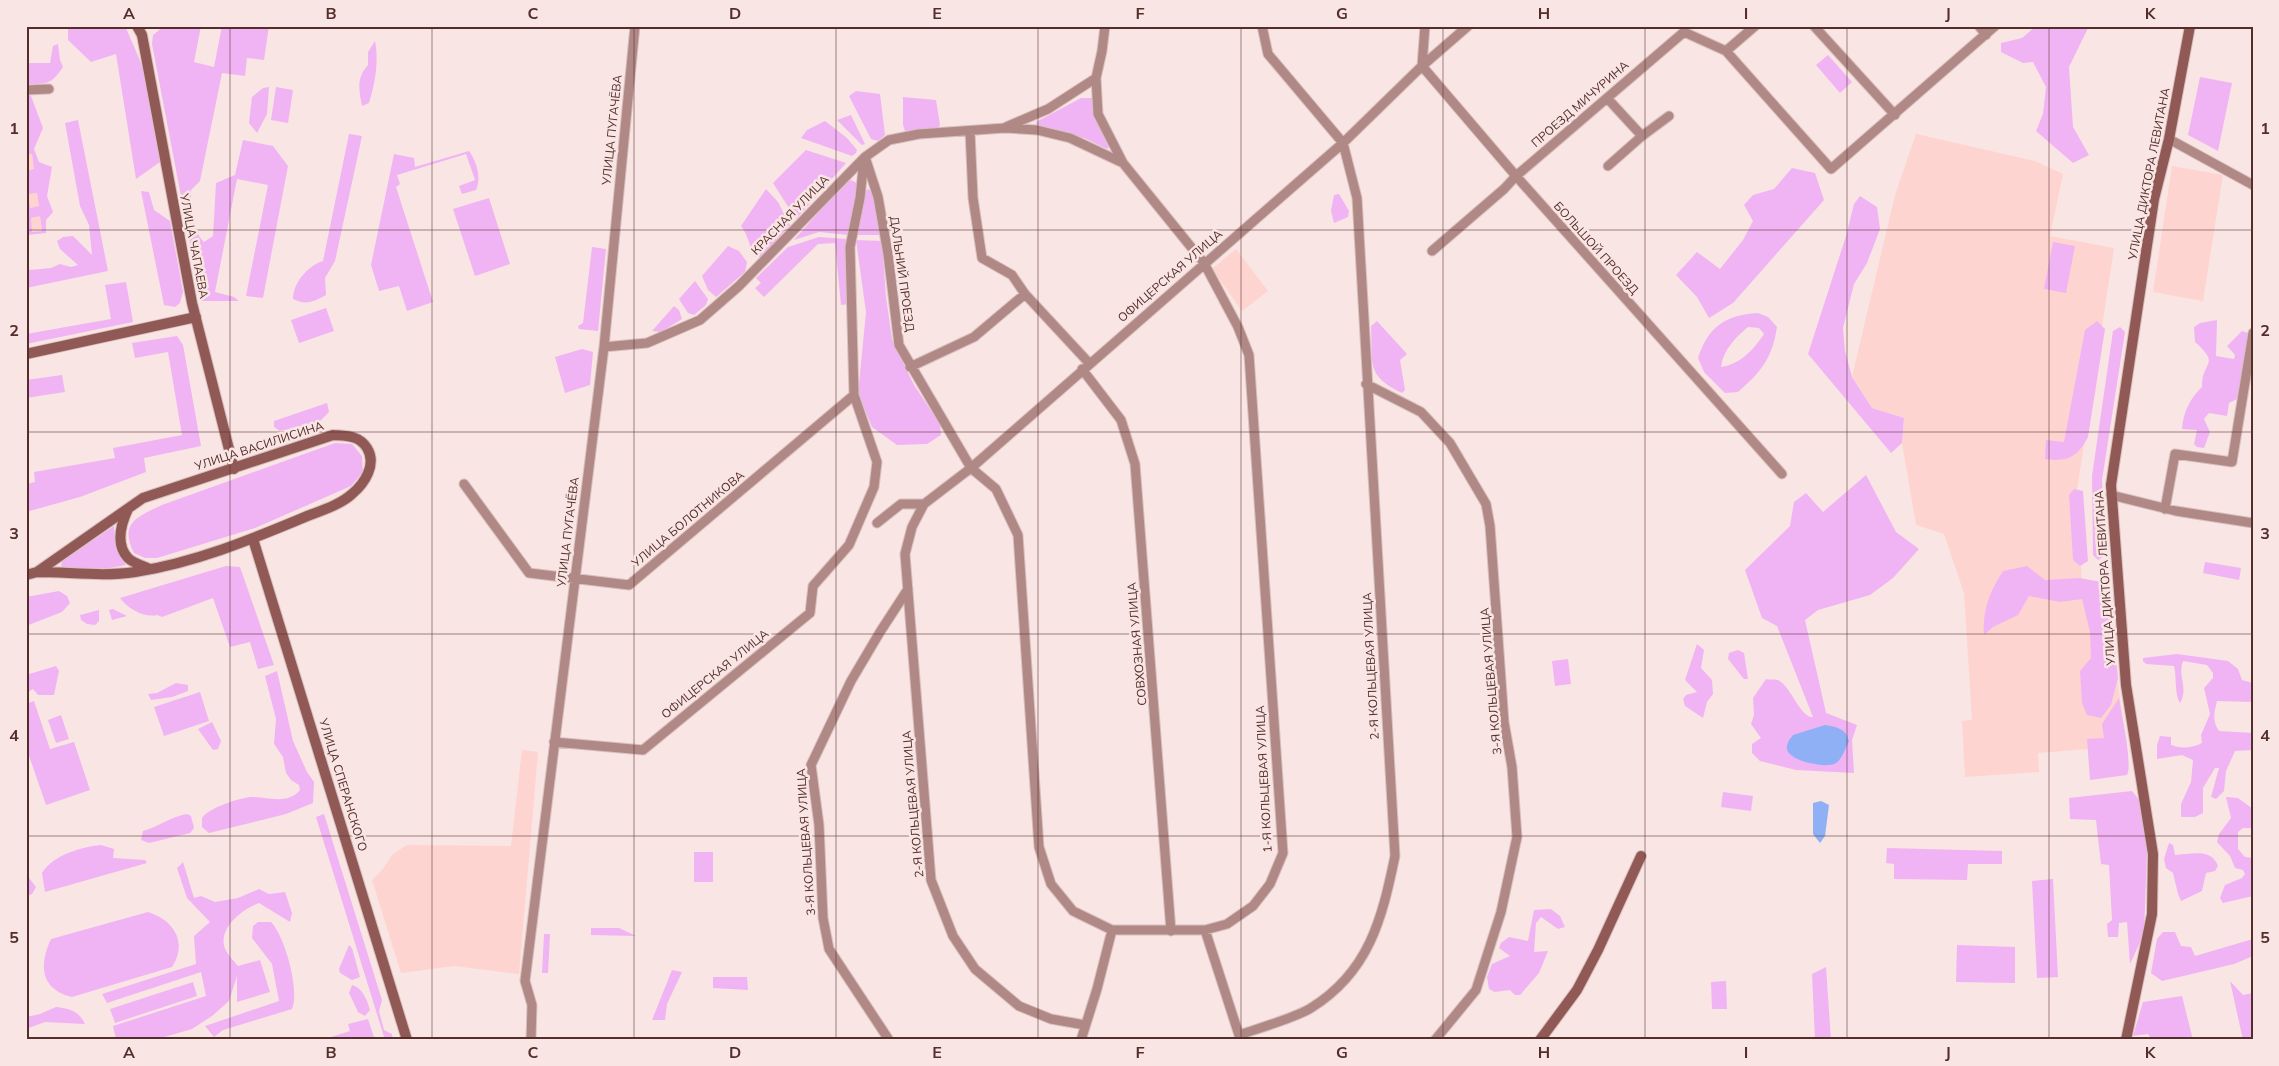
<svg xmlns="http://www.w3.org/2000/svg" width="2279" height="1066" viewBox="0 0 2279 1066" font-family="Mulish,sans-serif">
	<style>
		.built { fill: #fed4d0 }
		.green { fill: #f0b4f4; fill-rule: evenodd }
		.water { fill: #8fb0f4 }
		.lines { fill: none; stroke-linecap: round; stroke-linejoin: round }
		.street-casing { stroke: #d8c0be; stroke-width: 11 }
		.secondary-casing { stroke: #d8c0be; stroke-width: 12 }
		.street { stroke: #b08885; stroke-width: 9 }
		.secondary { stroke: #915955; stroke-width: 10 }
		.grid { fill: none; stroke: #532e2b; stroke-width: 1; stroke-opacity: 0.55 }
		.labels { text-anchor: middle; stroke-width: 5; stroke-linejoin: round; paint-order: stroke }
		.street-label { font-size: 12px; fill: #532e2b; stroke: #f9e5e3 }
		.neatline { fill: none; stroke: #532e2b; stroke-width: 2 }
		.grid-label { font-size: 16px; text-anchor: middle; font-weight: bold; fill: #532e2b }
	</style>
	<rect width="100%" height="100%" fill="#f9e5e3"/>
	<path class="built" d="M26,108L42,231L26,233Z
		M1916,134L2035,161L2063,174L2050,236L2114,248L2077,490L2082,584L2111,638L2127,746L2038,753L2039,772L1965,777L1962,721L1972,720L1964,593L1944,534L1916,525L1902,443L1904,418L1872,408L1852,377L1895,195Z
		M2172,166L2223,175L2203,301L2153,292Z
		M1236,249L1268,291L1242,311L1212,269Z
		M522,750L538,752L519,974L454,966L401,973L372,880L382,870L393,854L407,845L511,846Z"/>
	<path class="green" d="M68,26H125L145,72L160,162L136,179L116,54L91,62L68,40Z
		M164,26H201L194,62L214,67L222,26H269L264,60L247,58L245,76L222,73L200,181L191,190C191,208 191,229 204,242L213,236L216,183L235,175L243,140L273,146L288,166L263,298L246,296L268,185L237,179L215,292L234,297L239,301H201L152,44L153,35Z
		M2036,26H2089L2069,67L2073,127L2089,155L2073,163L2036,131L2043,114L2046,87L2033,62L2023,63L2001,52V43L2022,38Z
		M375,41C379,61 375,84 369,103L362,106C359,90 356,78 368,65V52Z
		M58,44L60,60L63,67C51,85 47,84 26,84V63H50L53,46Z
		M1828,55L1852,82L1840,93L1816,65Z
		M2200,77L2232,83L2218,151L2188,135Z
		M269,87L267,114L257,133L249,123L252,97L263,88Z
		M276,87L293,90L288,123L271,120Z
		M856,91L880,94L885,135L878,141L871,139L849,96Z
		M26,94L31,96L43,128L34,149L39,162L52,167L47,196L53,212L46,220V233L27,235L26,171L34,169L32,154H26ZM37,193L39,206L30,208L28,194ZM40,216L42,231L32,232L31,218Z
		M903,97L936,100L940,125L938,128L905,131L903,125Z
		M1081,98H1092L1093,113L1110,146L1107,149L1084,138L1037,126L1036,122Z
		M851,115L865,144L862,145L837,120Z
		M78,120L108,271L26,288V262L29,270L51,268L60,264L71,267L78,265L60,249L57,241L63,237L73,236L92,255L89,225L80,206L65,123Z
		M825,121L847,138L857,150L856,153L852,156L801,138L807,130Z
		M349,134L362,136L335,261L325,278L326,295C315,301 306,306 293,299C293,282 309,265 323,261Z
		M806,150L846,163L796,219L773,183Z
		M469,151C476,161 482,177 476,190L462,194L459,186L475,180L466,154L397,175L400,184L396,187L433,302L407,311L399,286L379,291L371,265L394,154L414,158L415,167Z
		M1792,168L1815,173L1824,200L1733,303L1709,318L1697,297L1676,275L1697,252L1720,269L1743,240L1753,221L1744,205L1753,195L1774,189Z
		M851,180L857,183V188L848,235L819,232L794,240L843,184Z
		M766,189L778,202L790,225L761,257H755C749,247 749,236 741,226Z
		M868,189C879,196 878,223 880,235H856L865,192Z
		M141,191L149,192L154,210L170,221L183,292L180,303L175,307L164,305Z
		M1339,194L1349,211L1348,217L1334,223L1331,211L1334,195Z
		M1860,196L1877,207L1880,229L1867,263L1854,284L1843,328L1845,351L1852,377L1872,408L1904,418L1902,443L1891,453L1808,354L1846,236L1854,204Z
		M489,198L510,264L475,276L453,209Z
		M819,237L847,239L846,256L849,304L841,305L835,243L818,244L764,297L755,288L761,283L756,278L788,247Z
		M856,240L882,241L886,297L892,339L914,385L940,424L941,435L927,444L897,445L872,427L858,394L866,312Z
		M2053,242L2075,246L2066,293L2044,289Z
		M728,246L739,251L747,262L745,272L716,297L708,290L702,276Z
		M592,247L606,249L598,331L579,329L578,326L583,323Z
		M695,281L708,299L706,305L694,315L688,313L679,299Z
		M126,282L133,322L26,344V334L111,319L105,285Z
		M674,306L679,310L682,319L661,332L652,331Z
		M326,308L334,331L299,343L291,320Z
		M1758,313L1768,317L1777,327C1772,359 1761,372 1738,392L1725,393L1704,372L1698,358C1708,327 1725,315 1758,313ZM1748,327L1759,328L1764,334C1753,350 1741,364 1721,367C1723,350 1736,337 1748,327Z
		M2217,320L2216,356L2234,359L2235,355L2227,346L2242,331L2248,333L2249,341L2246,346L2245,375L2237,399L2229,403L2227,416L2209,413L2204,419L2210,432L2204,448L2197,447L2194,444L2197,430L2182,429C2183,413 2190,398 2202,387C2201,361 2222,366 2195,342L2194,327L2200,323Z
		M1377,321L1407,354L1400,360L1405,390L1402,393C1365,375 1373,363 1371,326Z
		M2097,321L2105,329L2088,437C2077,458 2067,462 2045,459L2046,440L2064,442L2085,330Z
		M2120,327L2125,332L2102,480L2106,555L2098,560L2093,555L2092,476L2113,331Z
		M177,336L183,345L201,446L144,458L146,472L80,497L26,512V484L35,482L34,472L115,458L113,448L182,435L168,352L135,358L132,343Z
		M582,349L593,352L590,385L565,393L555,357Z
		M62,375L65,392L26,398V380Z
		M327,403L329,412L319,422L280,431L274,427V421Z
		M335,443L352,444L362,456L363,472L351,486L255,528L157,558H145L134,553C119,523 137,517 162,505Z
		M1866,475L1896,532L1919,549L1893,578L1870,595L1818,610L1805,620L1826,713L1857,725L1852,740L1854,773L1796,770L1760,761L1752,753V744L1761,738L1751,724L1754,715L1753,698L1766,679C1769,680 1774,679 1778,680C1791,686 1800,718 1813,717L1777,626L1762,618L1745,570L1790,526L1794,502L1806,493L1823,512Z
		M2074,489L2083,491L2088,561L2080,566L2073,560L2069,495Z
		M114,526C115,541 116,553 126,565L110,568L65,569L61,566L62,561Z
		M2205,562L2241,568L2239,580L2203,573Z
		M226,566L240,567L274,665L258,669L250,642L230,647L213,598L162,617L157,615C144,618 128,609 120,598Z
		M2027,566L2045,580L2079,578L2108,583L2118,678L2111,705L2101,718L2087,715L2082,703L2080,671L2091,658L2090,632L2082,599L2060,602L2029,596L2018,615L1993,627L1984,635C1982,611 1990,591 2003,571Z
		M59,591L67,596L70,603L62,612L26,626V597Z
		M113,609L127,616L112,620L109,610Z
		M99,610V621L95,625L87,624L81,620L80,615Z
		M1697,644L1704,650L1701,668L1712,680L1713,694L1707,702L1703,718L1685,706L1683,699L1686,695L1697,692L1685,680Z
		M1738,650L1744,653L1748,679H1744L1728,659L1729,653Z
		M2177,654L2228,661L2238,669L2242,680L2253,683V702L2217,701C2214,713 2212,721 2219,731L2253,733V750L2235,751L2226,771L2224,791L2216,799L2211,797L2219,768H2215L2203,788V813L2195,817H2181V804L2191,782L2193,760L2182,755L2157,759V745L2160,736L2171,737V745C2181,749 2192,748 2202,743L2201,735L2210,714L2204,688L2213,678V673L2207,665L2183,661C2177,677 2189,687 2180,703C2174,694 2177,677 2174,666L2146,664L2143,661V658Z
		M1568,659L1571,684L1555,686L1552,661Z
		M56,666L59,671L54,695H38L33,689L26,693V675Z
		M277,671L293,741L307,772L314,782L313,803L286,814L209,833L202,827V818C208,808 239,798 251,797C268,797 288,805 300,790L299,785L291,780L286,773L283,757L274,744L276,719L265,676Z
		M176,683L188,685V691L172,697L151,700L148,694L157,693Z
		M200,692L209,721L164,736L154,707Z
		M2119,698C2121,713 2133,764 2127,775L2090,780L2087,739L2104,738L2102,724Z
		M34,701L50,749L74,742L90,790L46,805L26,747V704Z
		M61,715L69,739L56,743L48,720Z
		M212,722L221,741L218,749L213,750L198,729Z
		M2132,791L2140,801L2147,851L2144,934L2130,964L2127,922L2119,923L2118,937H2108L2107,924L2112,920L2109,865L2101,864L2096,820L2070,819L2069,798Z
		M1723,792L1753,796L1751,811L1721,807Z
		M2226,797L2238,798L2253,809V828H2243L2238,832V849L2245,857L2253,858V896L2223,903L2220,898L2225,885L2242,878L2245,874L2243,870L2235,868L2230,856L2217,842L2219,834L2231,818Z
		M187,814L191,816L194,828L190,833L149,843L141,840L143,831C158,827 172,816 187,814Z
		M324,814L382,1000L379,1011L384,1030L392,1034L393,1040H385L316,817Z
		M2169,843L2173,845L2175,855C2191,854 2212,848 2218,866L2215,871L2206,873L2202,891L2181,901L2178,894L2173,873L2166,868L2164,859Z
		M101,845L114,849L113,858L145,860L147,863L45,892L42,873C53,855 81,847 101,845Z
		M1887,848L2002,851V864H1968L1967,880L1894,879V864L1886,863Z
		M694,852H713V882H694Z
		M183,862L194,898L201,896L215,902L238,898L259,889L269,894L285,892L292,913L290,922L259,903C243,909 220,926 224,946C226,953 233,960 238,966L260,960L270,992L237,1002V976L229,1001L212,1016L192,1029L154,1040H116L113,1026L206,996L201,972L107,1003L102,994L196,964L194,936L210,922L187,898L177,868Z
		M26,874L36,887L32,894L26,896Z
		M2053,879L2058,977L2037,978L2032,881Z
		M1551,909L1560,916L1565,927L1558,929L1541,917L1536,923L1534,952L1548,951L1539,973L1520,995H1515L1510,990L1495,992L1489,989L1487,977L1492,964L1510,956L1499,948L1501,943L1509,937L1528,941L1534,910Z
		M148,912C174,920 188,943 172,967L72,997C40,989 39,965 51,939Z
		M258,922H271C285,936 300,991 292,1009L223,1030L214,1037L205,1026L279,1001L272,964L252,938L253,926Z
		M591,928H619L636,936L591,935Z
		M2163,932H2175L2181,946L2191,947L2195,956L2253,939V956L2234,964L2162,981L2151,973L2157,939Z
		M544,934H550L548,973H542Z
		M349,945L352,948L360,977L352,980L340,973L339,969Z
		M1957,945L2015,947V983L1956,982Z
		M1826,967L1831,1040H1815L1812,974Z
		M672,970L682,972L667,1004L665,1020H652Z
		M713,977H747L748,990L713,988Z
		M1726,981L1727,1009H1712L1711,982Z
		M2230,981L2243,995L2253,993V1040H2243Z
		M193,982L197,996L115,1023L110,1009Z
		M352,985C363,988 367,1000 370,1010L365,1016L358,1012L349,993Z
		M2182,996L2193,1040H2152L2148,1034L2133,1036L2143,1002Z
		M56,1007C70,1009 78,1010 85,1024L45,1022L26,1029V1017L40,1014Z
		M368,1019L375,1040H332L331,1037L350,1031L348,1024Z"/>
	<path class="water" d="M1825,725C1836,727 1846,728 1849,741C1846,747 1841,762 1834,764C1824,768 1789,761 1787,749C1786,744 1790,739 1793,735Z
		M1821,801L1829,805L1825,836L1820,843L1813,834V803Z"/>
	<g class="lines">
		<defs>
			<path id="street" d="M1425,26L1422,66L1516,176L1782,474
				M1814,26L1895,115
				M1979,26L1986,35
				M1726,51L1755,26
				M26,90L49,89
				M1607,98L1642,136L1608,166
				M1006,127L1048,109L1096,78
				M970,131L973,198L982,258L1012,275L1025,294L1089,363
				M1642,136L1669,116
				M2169,139L2253,185
				M865,157L878,197L888,254L899,345L971,468L996,489L1018,535L1039,847L1051,884L1073,911L1112,930H1205L1227,924L1253,906L1270,884L1283,853L1249,355L1238,327L1204,263L1123,163L1098,114L1096,78L1102,51L1105,26
				M1432,251L1504,189L1516,176L1684,32L1726,51L1831,169L1995,26
				M604,347L647,343L700,320L739,286L865,157L889,140L919,134L1005,128L1037,130L1070,138L1123,163
				M910,367L974,337L1025,294
				M1082,369L1121,420L1135,464L1171,931
				M1366,384L1421,412L1450,443L1486,504L1490,526L1504,722L1512,767L1517,837L1501,912L1476,990L1435,1040
				M464,484L529,573L629,585L854,395
				M2111,495L2176,511L2253,523
				M924,504L912,527L905,554L931,880L953,936L975,969L1019,1006L1051,1019L1085,1025
				M2165,509L2175,454L2232,462L2253,333
				M877,523L901,504H924L971,468L1343,143L1422,66L1468,26
				M554,742L643,750L810,613L813,586L849,545L874,487L877,462L854,395L850,247L860,198L864,159
				M1205,930L1239,1035C1259,1028 1295,1018 1311,1008C1369,972 1382,919 1395,856L1357,198L1343,143L1268,54L1262,26
				M531,1040L532,1005L525,981L604,347L635,26
				M889,1040L829,949L823,918L819,825L811,765L851,681L880,632L908,589
				M1081,1040L1097,989L1112,930"/>
			<path id="secondary" d="M137,26L142,35L192,303L234,469
				M26,354L196,317
				M128,509C121,524 115,544 128,558C133,563 143,566 150,569
				M253,539L407,1040
				M26,575L37,572L143,498L333,435C346,436 359,435 367,448C377,464 365,483 352,494C340,505 320,511 305,517C250,540 194,563 135,572C103,577 69,572 37,572
				M1540,1040L1577,990L1598,950L1641,856
				M2126,1040L2152,914L2153,854L2126,685L2111,485L2154,199L2169,139L2190,26"/>
		</defs>
		<use href="#street" class="street-casing"/>
		<use href="#secondary" class="secondary-casing"/>
		<use href="#street" class="street"/>
		<use href="#secondary" class="secondary"/>
	</g>
	<path class="grid" d="M230,26V1040M432,26V1040M634,26V1040M836,26V1040M1038,26V1040M1241,26V1040M1443,26V1040M1645,26V1040M1847,26V1040M2049,26V1040M26,230H2253M26,432H2253M26,634H2253M26,836H2253"/>
	<g class="labels">
		<g class="street-label">
			<text transform="translate(1580 104) rotate(-41)" y="4">ПРОЕЗД МИЧУРИНА</text>
			<text transform="translate(612 130) rotate(-84)" y="4">УЛИЦА ПУГАЧЁВА</text>
			<text transform="translate(2149 174) rotate(-79)" y="4">УЛИЦА ДИКТОРА ЛЕВИТАНА</text>
			<text transform="translate(790 215) rotate(-46)" y="4">КРАСНАЯ УЛИЦА</text>
			<text transform="translate(194 246) rotate(79)" y="4">УЛИЦА ЧАПАЕВА</text>
			<text transform="translate(1596 248) rotate(48)" y="4">БОЛЬШОЙ ПРОЕЗД</text>
			<text transform="translate(902 274) rotate(82)" y="4">ДАЛЬНИЙ ПРОЕЗД</text>
			<text transform="translate(1170 276) rotate(-41)" y="4">ОФИЦЕРСКАЯ УЛИЦА</text>
			<text transform="translate(259 446) rotate(-18)" y="4">УЛИЦА ВАСИЛИСИНА</text>
			<text transform="translate(688 519) rotate(-40)" y="4">УЛИЦА БОЛОТНИКОВА</text>
			<text transform="translate(568 532) rotate(-83)" y="4">УЛИЦА ПУГАЧЁВА</text>
			<text transform="translate(2105 578) rotate(-94)" y="4">УЛИЦА ДИКТОРА ЛЕВИТАНА</text>
			<text transform="translate(1137 644) rotate(-95)" y="4">СОВХОЗНАЯ УЛИЦА</text>
			<text transform="translate(1371 666) rotate(-93)" y="4">2-Я КОЛЬЦЕВАЯ УЛИЦА</text>
			<text transform="translate(715 674) rotate(-39)" y="4">ОФИЦЕРСКАЯ УЛИЦА</text>
			<text transform="translate(1491 681) rotate(-95)" y="4">3-Я КОЛЬЦЕВАЯ УЛИЦА</text>
			<text transform="translate(1264 779) rotate(-93)" y="4">1-Я КОЛЬЦЕВАЯ УЛИЦА</text>
			<text transform="translate(343 785) rotate(73)" y="4">УЛИЦА СПЕРАНСКОГО</text>
			<text transform="translate(913 804) rotate(-95)" y="4">2-Я КОЛЬЦЕВАЯ УЛИЦА</text>
			<text transform="translate(806 842) rotate(-94)" y="4">3-Я КОЛЬЦЕВАЯ УЛИЦА</text>
		</g>
	</g>
	<rect width="2279" height="1066" fill="none" stroke="#f9e5e3" stroke-width="55"/>
	<rect x="28" y="28" width="2224" height="1010" class="neatline"/>
	<g class="grid-label">
		<text x="129" y="19">A</text>
		<text x="331" y="19">B</text>
		<text x="533" y="19">C</text>
		<text x="735" y="19">D</text>
		<text x="937" y="19">E</text>
		<text x="1140" y="19">F</text>
		<text x="1342" y="19">G</text>
		<text x="1544" y="19">H</text>
		<text x="1746" y="19">I</text>
		<text x="1948" y="19">J</text>
		<text x="2150" y="19">K</text>
		<text x="14" y="134">1</text>
		<text x="2265" y="134">1</text>
		<text x="14" y="336">2</text>
		<text x="2265" y="336">2</text>
		<text x="14" y="539">3</text>
		<text x="2265" y="539">3</text>
		<text x="14" y="741">4</text>
		<text x="2265" y="741">4</text>
		<text x="14" y="943">5</text>
		<text x="2265" y="943">5</text>
		<text x="129" y="1058">A</text>
		<text x="331" y="1058">B</text>
		<text x="533" y="1058">C</text>
		<text x="735" y="1058">D</text>
		<text x="937" y="1058">E</text>
		<text x="1140" y="1058">F</text>
		<text x="1342" y="1058">G</text>
		<text x="1544" y="1058">H</text>
		<text x="1746" y="1058">I</text>
		<text x="1948" y="1058">J</text>
		<text x="2150" y="1058">K</text>
	</g>
</svg>
